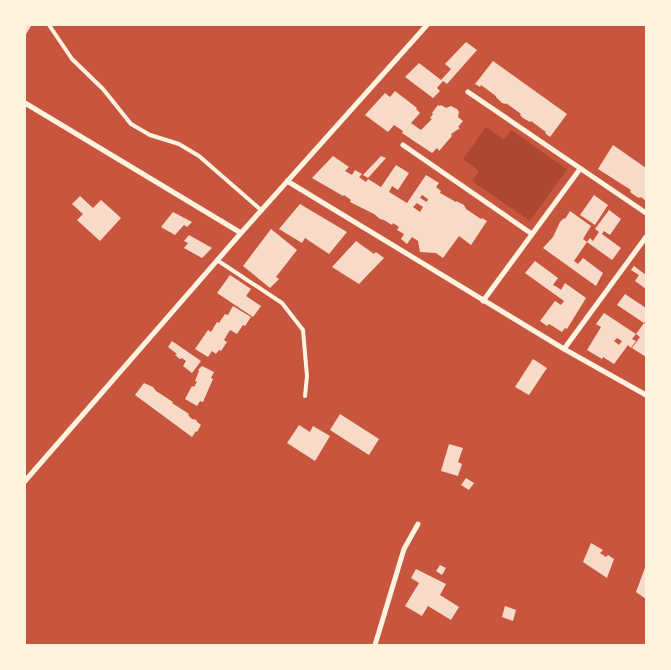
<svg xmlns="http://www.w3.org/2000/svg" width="671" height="670" viewBox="0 0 671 670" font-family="'PT Sans',sans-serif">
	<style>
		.green { fill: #ae4732 }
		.building { fill: #f7dbc8; fill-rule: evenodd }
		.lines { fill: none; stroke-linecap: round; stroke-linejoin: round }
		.service { stroke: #fff3e0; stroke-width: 4 }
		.minor { stroke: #fff3e0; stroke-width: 5 }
	</style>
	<rect width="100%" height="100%" fill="#c8553d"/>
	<path class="green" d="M486,127L504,140L511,130L567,169L530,221L472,181L479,171L463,159Z"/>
	<path class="building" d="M25,25L31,26L25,36Z
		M466,42L477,50L447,84L443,81L437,88L440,91L433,98L405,77L419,63L441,80L451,69L445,64Z
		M493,61L567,114L550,137L545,133L546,132L531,121L530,122L523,118L520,115L521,114L506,103V104L502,103L496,97V96L481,85L480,87L475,84Z
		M395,91L417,108L416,109L420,113L411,123L421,130L432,119L430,118L433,114L432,113L438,105L440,106L441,105L446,108L451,106L457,109L459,112L458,117L463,121L458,127L460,128L451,134L452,136L439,151L437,148L432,153L402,133L403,131L394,125L388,132L365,115L385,93L390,97Z
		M613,145L646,168V201L641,197L640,198L637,197L630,192L631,190L598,169Z
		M333,156L349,167L345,171L352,175L355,170L362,174L359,177L366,182L368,179L381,187L396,165L409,173L398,190L392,186L389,192L407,203L426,175L439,183L436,187L441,191L440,193L456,202V201L464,205L466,209L481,219L482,218L487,221L471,245L459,236L443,258L436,253L420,252L418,241L412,237L407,244L401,239L404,234L397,230L399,227L393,223L392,225L384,220L380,219L374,214L350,202L351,200L344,195L343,196L312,178ZM422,195L428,199L427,202L420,198ZM417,203L423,207L420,212L413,207Z
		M381,156L386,158L368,178L363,175Z
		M594,195L608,205L595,225L580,215Z
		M80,196L93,208L101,200L121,218L100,241L77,220L83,214L72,204Z
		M300,204L347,232L329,254L305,238L302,243L279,229Z
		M609,210L621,219L610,235L604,231L602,234L621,248L612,260L587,242L590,238L593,241L599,232L595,229Z
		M570,211L591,226L583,239L587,242L574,261L578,264L583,258L603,273L596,286L543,248L553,237L560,222L564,218L565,219Z
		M173,212L192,222L187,227L184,225L175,235L161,227Z
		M271,229L297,250L276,277L279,279L270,288L243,266Z
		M189,235L212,248L202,258L184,248L188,243L184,241Z
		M356,241L374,254L376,252L384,258L359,284L332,267Z
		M535,261L558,278L553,285L557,287L561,290L565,283L586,298L567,329L565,328L562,332L549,324L547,326L540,321L555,301L561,305L564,301L525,273Z
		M634,266L646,275V289L635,281L639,275L631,270Z
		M230,275L251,289L246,296L261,306L253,317L217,293Z
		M625,294L646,308V320L644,323L617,305Z
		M233,306L251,317L245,326L243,325L237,334L230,330L224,340L227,342L221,351L219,350L216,354L212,351L208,357L195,349L208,330L211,332L217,322L219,323L225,314L228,315Z
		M604,313L636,334L632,339L636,341L631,348L628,345L614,364L603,357L602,359L587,350L601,327L596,324ZM617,338L622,341L619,345L614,341Z
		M644,323L646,325V357L632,348L640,337L636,334Z
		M172,341L201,361L192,373L183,366L186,361L182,358L180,359L175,355L177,354L168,347Z
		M533,359L547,368L529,395L515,387Z
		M202,366L214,372L211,378L213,379L203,402L200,401L197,406L185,399L192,386L194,387L197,382L195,381L199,371L198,370Z
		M144,383L153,387L156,391L173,402L172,403L189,414L188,415L192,419L197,420L196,421L201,425L197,432L196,431L192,437L135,395Z
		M340,414L379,439L369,455L330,430Z
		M299,425L310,432L313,426L330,436L315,461L287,443Z
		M449,444L463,448L458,462L462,464L458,476L441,471Z
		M466,478L474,483L469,490L461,485Z
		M591,543L603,550L600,553L606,557L608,555L614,559L607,578L583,562Z
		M440,565L446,568L442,575L436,571Z
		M646,565V599L636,592Z
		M416,569L446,584L440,595L459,607L451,620L428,606L422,616L405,606L419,583L411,578Z
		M505,606L516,610L513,621L502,617Z"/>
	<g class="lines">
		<path class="service" d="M49,25L72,59L103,89L131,124L150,135L179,144L199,156L261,210
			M217,260L282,303L303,330L307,376L305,396"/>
		<path class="minor" d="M468,92L646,213
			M25,103L241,233
			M403,145L532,234
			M287,181L564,349L646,395
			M483,301L580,169
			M564,349L646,237
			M25,481L241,233L427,25
			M375,645L404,549L418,524"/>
	</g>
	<rect width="671" height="670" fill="none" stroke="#fff3e0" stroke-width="52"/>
</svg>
